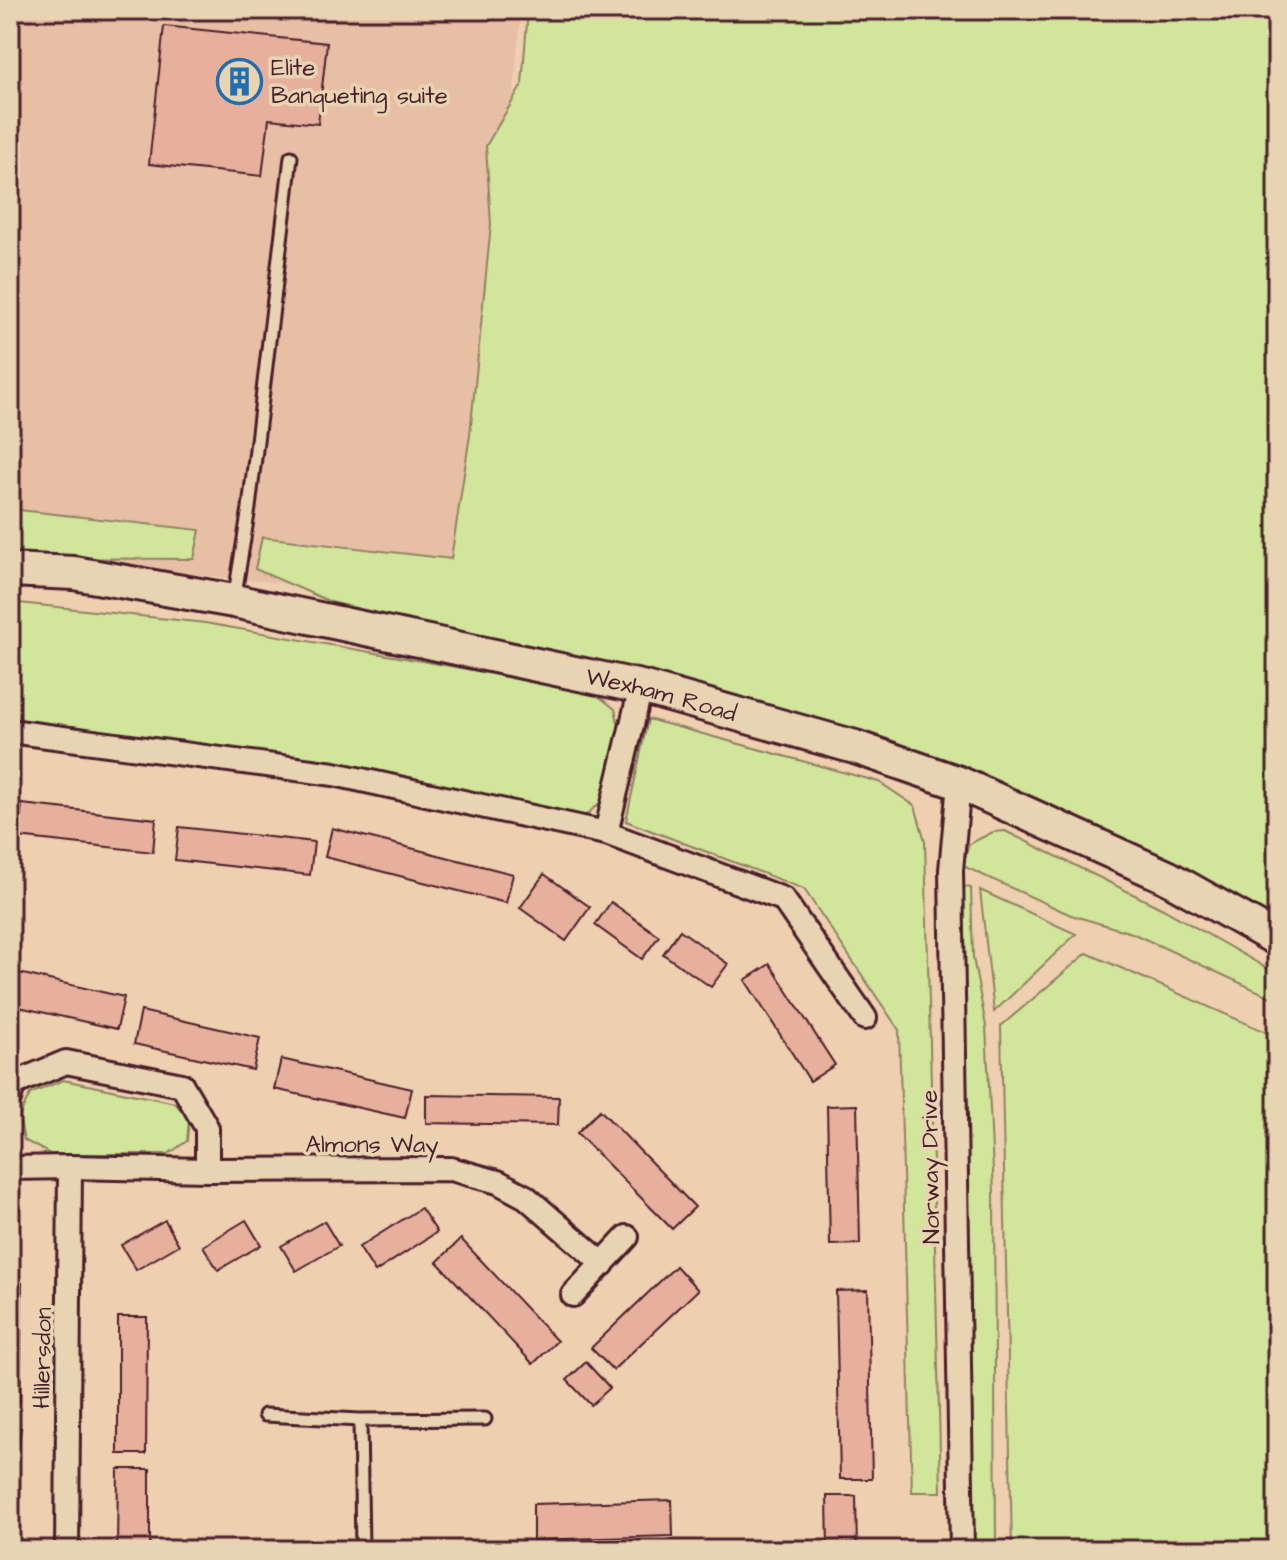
<svg xmlns="http://www.w3.org/2000/svg" width="1287" height="1560" viewBox="0 0 1287 1560" font-family="'Architects Daughter',sans-serif">
	<style>
		.built { fill: #e6bfa5 }
		.green { fill: #d1e69a; stroke: #8e8262; stroke-width: 2 }
		.building { fill: #e6b09d; stroke: #4a1f2b; stroke-width: 2 }
		.lines { fill: none; stroke-linecap: round; stroke-linejoin: round }
		.lane-casing { stroke: #4a1f2b; stroke-width: 17 }
		.street-casing { stroke: #4a1f2b; stroke-width: 28 }
		.secondary-casing { stroke: #4a1f2b; stroke-width: 38 }
		.lane { stroke: #e8d4b2; stroke-width: 11 }
		.street { stroke: #e8d4b2; stroke-width: 22 }
		.secondary { stroke: #e8d4b2; stroke-width: 32 }
		.labels { text-anchor: middle; stroke-width: 7; stroke-linejoin: round; paint-order: stroke }
		.poi-label { font-size: 24px; fill: #4a1f2b; stroke: #e8d4b2; text-anchor: start }
		.street-label { font-size: 24px; fill: #4a1f2b; stroke: #e8d4b2 }
	</style>
	<rect width="100%" height="100%" fill="#eecfb0"/>
	<filter id="ink" filterUnits="userSpaceOnUse"><feTurbulence type="fractalNoise" baseFrequency=".0125" numOctaves="2"/><feDisplacementMap in="SourceGraphic" scale="16" xChannelSelector="R" yChannelSelector="G"/><feConvolveMatrix kernelMatrix="1 2 1 2 8 2 1 2 1" color-interpolation-filters="sRGB"/></filter>
	<g filter="url(#ink)">
		<path class="built" d="M10,10H521L469,603L10,555Z"/>
		<path class="green" d="M528,10H1277V925L999,792L526,648L331,602L255,569L262,537L451,559L470,435L491,224L486,146L522,85Z
			M10,509L200,530L194,559L10,558Z
			M10,602L205,623L592,691L615,709L621,735L603,800L586,815L561,817L345,764L10,718Z
			M648,719L879,782L915,806L925,841L941,1492H912L899,1030L804,889L626,821Z
			M1005,831L1163,909L1277,974V1000L1132,933L1071,915L963,866L969,844L993,832Z
			M961,886L971,888L973,958L986,1026L994,1193L996,1550H971Z
			M980,890L1076,934L994,1012Z
			M1087,953L1277,1037V1550H1012L1001,1026Z
			M63,1080L175,1103L189,1119L187,1141L168,1154H50L24,1140L19,1117L30,1094Z"/>
		<path class="building" d="M164,26L327,43L318,124L269,119L262,176L149,164Z
			M22,804L156,819L153,852L18,837Z
			M179,827L314,842L310,875L175,860Z
			M332,828L513,874L506,903L325,857Z
			M544,874L590,907L566,941L520,908Z
			M611,902L659,936L642,959L595,925Z
			M680,930L728,964L711,987L663,954Z
			M770,964L835,1065L810,1081L745,980Z
			M10,971L124,997L117,1029L10,1005Z
			M141,1011L260,1038L253,1070L134,1044Z
			M281,1059L412,1089L405,1118L274,1089Z
			M426,1095L559,1097L558,1125L426,1123Z
			M857,1105L860,1244L830,1245L827,1106Z
			M600,1110L695,1207L672,1229L577,1133Z
			M421,1208L437,1232L375,1272L359,1247Z
			M165,1220L179,1245L136,1270L121,1245Z
			M246,1220L261,1245L218,1270L203,1246Z
			M324,1221L339,1246L296,1271L281,1246Z
			M461,1239L557,1341L533,1364L437,1262Z
			M676,1266L698,1290L613,1370L591,1348Z
			M10,1283H22L20,1401H10Z
			M868,1290L872,1479H840L836,1291Z
			M118,1317H147L146,1454H118Z
			M586,1362L610,1388L591,1405L567,1380Z
			M10,1426L21,1428L10,1503Z
			M118,1469H150V1550H117Z
			M827,1496H856L857,1550H828Z
			M672,1500L673,1536L533,1540V1504Z"/>
		<g class="lines">
			<defs>
				<path id="lane" d="M234,600L249,508L291,157
					M265,1415L360,1420L485,1419
					M360,1420L362,1550"/>
				<path id="street" d="M10,731L334,774L606,833L783,899L865,1018
					M959,783L951,870L962,1550
					M606,833L641,687
					M10,1097L13,1084L66,1062L182,1085L207,1128V1170
					M10,1168L70,1167L207,1170L451,1169L498,1182L526,1197L603,1264
					M573,1295L627,1237
					M67,1550L70,1167"/>
				<g id="secondary">
					<path id="s1" d="M10,570L74,573L234,601L641,687L855,747L959,783L1167,877L1277,939"/>
				</g>
			</defs>
			<use href="#lane" class="lane-casing"/>
			<use href="#street" class="street-casing"/>
			<use href="#secondary" class="secondary-casing"/>
			<use href="#lane" class="lane"/>
			<use href="#street" class="street"/>
			<use href="#secondary" class="secondary"/>
		</g>
	</g>
	<defs>
		<symbol id="building-ring" viewBox="-11 -11 22 22"><circle r="9.5" fill="#e8d4b2" stroke="#1f6fb2" stroke-width="1.5"/><path d="M-4-6H4V6H1V3H-1V6H-4ZM-2.5-4.3h1.7v1.8h-1.7ZM.8-4.3h1.7v1.8H.8ZM-2.5-1h1.7V.8h-1.7ZM.8-1h1.7V.8H.8Z" fill="#1f6fb2"/></symbol>
	</defs>
	<g fill-rule="evenodd">
		<use href="#building-ring" x="214" y="56" width="51" height="51"/>
	</g>
	<g class="labels">
		<g class="poi-label">
			<text x="271" y="75">Elite<tspan x="271" dy="28">Banqueting suite</tspan></text>
		</g>
		<g class="street-label">
			<text dy="8" stroke="none"><textPath href="#s1" startOffset="664">Wexham Road</textPath></text>
			<text x="372" y="1152">Almons Way</text>
			<text transform="translate(930 1167) rotate(-91)" y="8">Norway Drive</text>
			<text transform="translate(42 1358) rotate(-89)" y="8">Hillersdon</text>
		</g>
	</g>
	<rect width="1287" height="1560" fill="none" stroke="#e8d4b2" stroke-width="40"/>
	<rect x="20" y="20" width="1247" height="1520" fill="none" stroke="#4a1f2b" stroke-width="3" filter="url(#ink)"/>
</svg>
